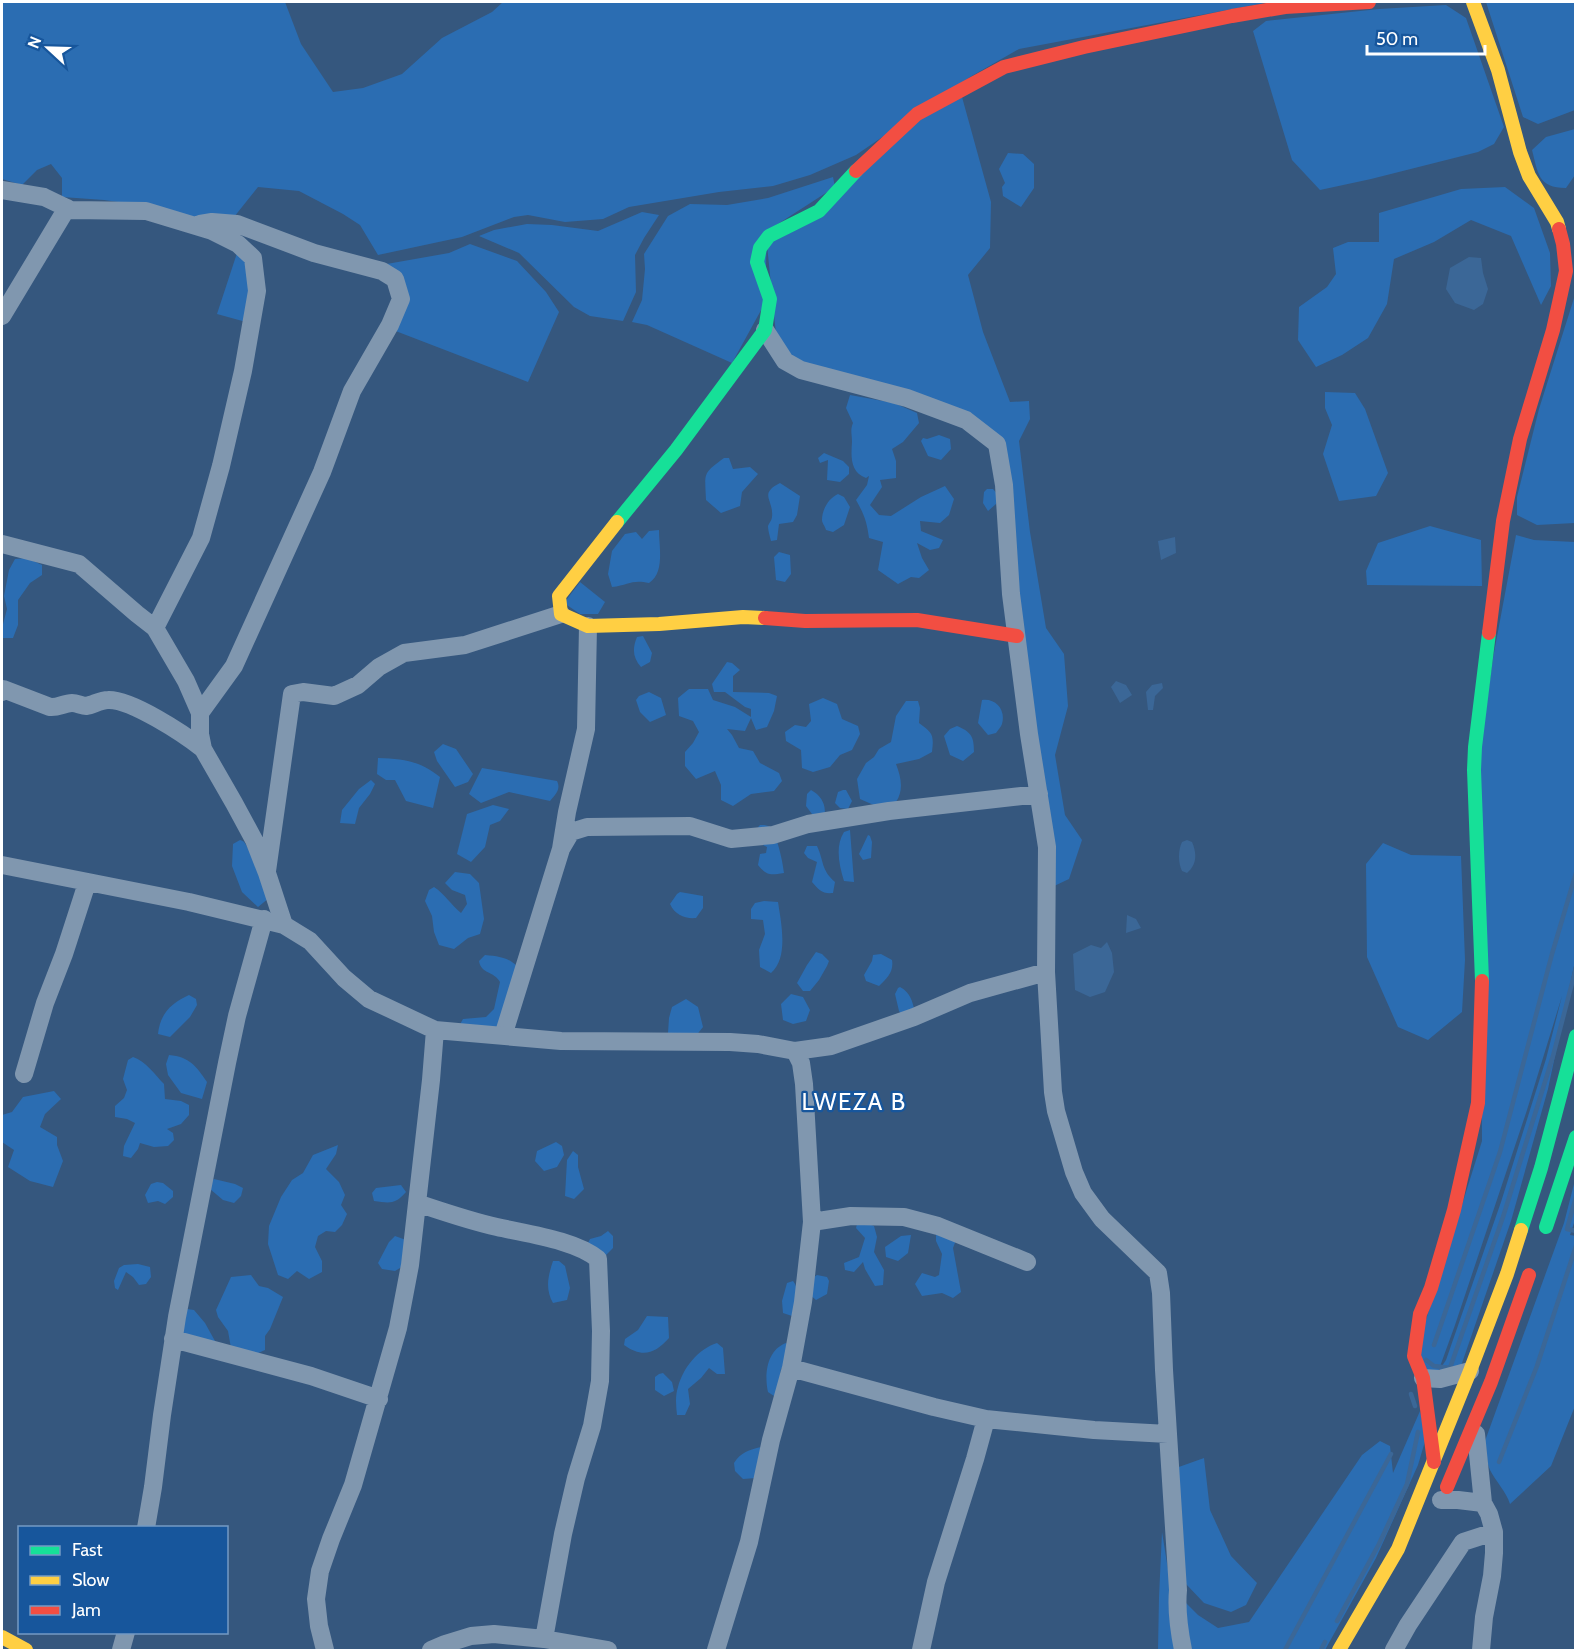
<svg xmlns="http://www.w3.org/2000/svg" width="1577" height="1652" viewBox="0 0 1577 1652" font-family="Cabin,sans-serif">
	<style>
		.green { fill: #2b6db2; fill-rule: evenodd }
		.water { fill: #3b6797 }
		.lines { fill: none; stroke-linecap: round; stroke-linejoin: round }
		.stream { stroke: #3b6797; stroke-width: 4.5 }
		.street { stroke: #8097af; stroke-width: 18 }
		.fast { stroke: #16e098; stroke-width: 14 }
		.slow { stroke: #ffcf43; stroke-width: 14 }
		.jam { stroke: #f24e42; stroke-width: 14 }
		.labels { text-anchor: middle; stroke-width: 4.5; stroke-linejoin: round; paint-order: stroke }
		.quarter-label { font-size: 24px; letter-spacing: 1.5px; fill: #fff; stroke: #17569c }
	</style>
	<rect width="100%" height="100%" fill="#35577e"/>
	<path class="green" d="M2,2H285L301,44L333,92L363,88L402,74L442,38L492,12L503,2H1270L1019,49L970,77L856,155L810,175L773,186L719,192L629,207L603,219L565,222L528,215L514,217L462,237L378,255L360,225L343,214L299,191L258,187L234,217L191,218L160,208L104,200L62,197V178L51,164L37,170L22,185L2,179Z
		M1486,2H1575V110L1538,124L1523,117Z
		M1446,5L1466,18L1504,127L1494,144L1478,152L1371,179L1320,190L1292,160L1253,31L1266,21L1379,9Z
		M962,97L991,202L990,248L968,275L983,332L1010,402L1029,401L1030,419L1019,441L1030,532L1046,628L1064,654L1068,706L1055,755L1065,815L1082,840L1069,879L1052,887L1025,651L1005,445L790,358L776,334L767,245L923,117Z
		M1575,129V175L1566,188C1538,188 1538,173 1532,150L1546,137Z
		M1008,153L1023,154L1034,164V188L1021,207L1003,196L1002,187L1005,183L999,169Z
		M833,177L835,187L767,231L765,303L732,363L647,325L632,322L642,300L645,269L644,254L668,216L690,204L727,205L768,198Z
		M1505,187L1534,208L1550,253L1551,286L1541,305L1511,236L1471,220L1434,242L1394,259L1387,304L1368,338L1342,355L1316,367L1298,340L1299,307L1327,287L1336,274L1333,248L1348,242H1379V213L1461,189Z
		M642,212L659,215L644,238L635,255L636,292L623,321L590,316L574,307L519,253L479,236L494,230L527,224L552,225L598,231Z
		M470,244L517,261L546,292L559,312L528,382L393,330L405,302L381,265L449,253Z
		M238,250L253,272L246,322L217,314Z
		M1575,295V523L1537,525L1517,515V497L1539,409Z
		M1325,392L1355,393L1365,409L1388,473L1376,496L1339,501L1323,454L1332,425L1325,408Z
		M850,395L894,403L917,413L919,423L903,442L892,449L896,461V478L880,480L882,487L870,505L879,515L891,516L921,497L945,486L954,499L949,515L940,523L920,521L921,531L943,540L939,548L930,550L917,543L922,558L929,570L919,578L911,577L898,584L878,570L883,542L869,538C867,522 864,514 856,500L867,485L869,476L866,478C850,472 851,457 852,442C852,434 850,430 853,423L846,408Z
		M939,435L950,439L951,449L941,460L928,456L921,441L923,438L927,439Z
		M824,453L843,461L849,467V474L840,482L827,480L828,460L820,463L818,458Z
		M724,458H729L733,469L750,467L758,474L742,492L740,506L721,513L706,500C705,473 702,474 724,458Z
		M780,483L800,496L797,515L793,522L779,524L777,540L771,541C770,537 768,530 768,526C769,523 772,520 772,517C774,500 758,494 780,483Z
		M987,489H993L999,496L996,504L988,511L983,503L984,492Z
		M838,494L844,497L850,507L844,525L833,532L826,530C825,526 822,523 822,520C822,509 829,498 838,494Z
		M1430,526L1481,540L1482,586L1367,585L1366,571L1378,543Z
		M659,530C659,547 665,573 649,583C632,579 629,585 612,587L608,574L612,551L625,534L636,532L642,539L649,531Z
		M1516,535L1534,540L1575,542V961L1548,1089L1511,1221L1461,1366L1435,1376L1414,1358L1482,1141L1480,753L1493,658ZM1562,996L1546,1059L1501,1202L1446,1360L1438,1372L1455,1325L1527,1110Z
		M779,552L790,555L791,574L785,582L776,580L774,557Z
		M27,558L42,565V575L30,583L18,600V625L13,638H3L2,628L7,609L4,596L9,570L15,559Z
		M580,582L605,602L598,614H580L564,603Z
		M643,636L652,653L650,662L641,667C633,658 632,649 637,637Z
		M727,662L732,663L740,670L733,676V692L769,693L777,696L774,711L767,727L756,730L751,718L745,731L727,729L732,735L739,748L753,751L760,763L779,773L782,781L774,791L751,794L733,806L721,800V785L715,771L696,779L685,766V752L693,743L699,732L693,721L679,716L678,698L689,689H708L713,700L735,707L751,717V709L745,707L725,692H714L712,684Z
		M649,692L661,698L666,715L650,722L640,712L636,700L639,696Z
		M823,698L837,704L842,719L858,726L860,734L852,750L840,755L830,767L813,772L802,768L801,750L786,741L785,732L795,725L806,727L811,721L809,704Z
		M982,700C996,698 1006,710 1002,724C1001,727 998,730 996,733L988,735L978,723Z
		M906,701H918L920,708L919,723C933,733 934,735 932,752L919,759L896,764C901,777 904,790 896,802L876,806L860,799L857,779L866,763L874,757L879,749L891,742L896,716Z
		M957,726C971,732 974,736 974,752L963,761L950,755L944,736L950,729Z
		M443,744L456,749L473,774L468,782L455,787L437,761L434,752Z
		M378,758C404,759 420,761 440,777L433,808L406,801L395,780H386L377,774Z
		M482,768L557,781C561,789 556,794 550,801L509,792L481,803L469,794Z
		M371,780L375,784L370,794L359,808L355,824L340,823L342,810L359,789Z
		M811,790C822,796 827,806 824,818L812,814L806,806L807,794Z
		M843,790H846L852,801L848,809L840,808L835,803L838,792Z
		M493,805L509,809L500,821L490,825L485,847L471,862L457,854L467,814Z
		M760,825C764,825 767,825 770,827C777,834 783,863 784,873C770,875 767,876 758,865L760,854L766,853L767,847L759,843L752,834Z
		M850,830L854,882L844,881C839,865 835,846 844,832Z
		M868,835L870,836L872,842L871,858L863,860L859,854Z
		M240,840C241,840 243,841 244,842C248,845 265,889 269,898L258,907L242,892L232,866L233,844Z
		M1383,843L1411,855L1461,856L1465,960L1462,1012L1428,1040L1398,1027L1367,957L1366,864Z
		M807,846H817C824,861 821,870 835,882L833,893C822,894 819,890 812,882L817,862L808,858L804,853Z
		M455,872L470,874L479,883L484,919L480,934L468,938L454,949L439,945L434,932L432,916L425,901L429,890L434,887C445,894 451,905 461,913L467,904L465,895L452,890L445,883Z
		M680,892L703,896V908L696,918C685,919 675,915 670,904L677,894Z
		M764,901L778,902C781,922 789,958 771,973L760,967L759,950L765,934L763,920L751,919V909L755,903Z
		M816,952L822,954L829,961L827,966L819,980L810,991H803L797,983L807,965Z
		M881,954L892,960C894,972 887,978 879,986L866,981L864,975L872,961L873,955Z
		M485,955C506,957 512,959 526,975L501,1027L459,1026L463,1019L486,1017L494,1009L500,982C494,971 481,974 479,961Z
		M900,987C911,993 912,1001 915,1012L905,1018L899,1011L895,994L898,988Z
		M791,994L803,997L810,1010L806,1021L793,1024L783,1020L781,1004Z
		M189,995L196,999L197,1005L190,1017L170,1037L158,1034C160,1014 171,1003 189,995Z
		M686,999L698,1007L703,1027L695,1037L668,1033L669,1018L672,1007Z
		M169,1055C190,1057 196,1066 207,1082L202,1099L181,1093L168,1075L166,1064Z
		M133,1057C146,1061 155,1075 164,1084L165,1099L181,1101L189,1105V1115L181,1124L167,1129L173,1133L174,1140L168,1146L154,1147L140,1143L138,1149L131,1158L123,1156L124,1146L135,1123L127,1119L115,1117V1106L124,1098L127,1090L123,1079L128,1060Z
		M54,1091L61,1099L45,1114L40,1127L57,1137V1145L63,1161L53,1187L30,1181L8,1167L14,1150L2,1142V1115L12,1112L23,1097Z
		M556,1142L562,1146L564,1155L557,1167L544,1171L535,1161L537,1151Z
		M338,1145L336,1154L326,1169L339,1182L345,1195L341,1205L347,1214L342,1225L335,1232L326,1231L318,1236L315,1247L322,1261V1272L309,1279L297,1271L288,1279L278,1275L268,1244L269,1226L281,1197L292,1180L303,1173L313,1155Z
		M573,1151L578,1155V1167L584,1189L574,1199L565,1196L567,1160Z
		M214,1179L235,1184L243,1188L241,1196L234,1203L223,1200L210,1189L211,1182Z
		M1575,1180V1220L1570,1235L1576,1236L1575,1406L1551,1466L1510,1504C1506,1491 1496,1482 1490,1470C1486,1462 1487,1450 1485,1441L1564,1223Z
		M157,1182L163,1183L173,1191V1197L165,1204L158,1201L148,1203L145,1195L151,1184Z
		M401,1185L406,1192C395,1205 389,1203 374,1201L372,1193L376,1188Z
		M866,1223L874,1226L877,1237L874,1252L884,1270L883,1285L875,1286L865,1269L863,1262L854,1272L845,1270L844,1263L859,1257L865,1238L856,1228L857,1224Z
		M608,1231L613,1236V1248L604,1257L587,1245L590,1239L601,1236Z
		M936,1232L956,1240L953,1248L961,1292L953,1298L942,1293L922,1296L915,1284L922,1273L935,1277L939,1275L942,1254L936,1241Z
		M911,1235L908,1253L898,1261L886,1257L885,1247L901,1236Z
		M395,1236L406,1240L405,1265L395,1271L382,1269L378,1263L389,1242Z
		M553,1261H559L565,1266L570,1288L567,1300L553,1303C545,1289 548,1276 553,1261Z
		M138,1264L150,1267L151,1277L146,1284L139,1285L133,1277L126,1272L118,1290L115,1288L114,1281L119,1268L124,1265Z
		M251,1275L259,1286L268,1288L283,1297L270,1329L265,1336V1350L256,1354L231,1348L228,1331L218,1317L216,1310L231,1277Z
		M817,1275L827,1277L829,1281L827,1294L816,1300L809,1294L811,1279Z
		M793,1281C801,1290 794,1305 792,1316L783,1313L782,1301L787,1283Z
		M187,1309L194,1310L205,1323L215,1341L210,1345L186,1338L179,1328Z
		M647,1316L668,1317L669,1338C655,1354 642,1358 624,1345L625,1339L638,1330Z
		M717,1343L723,1348L725,1374H717L709,1368L701,1378L688,1389L690,1404L685,1415H677C676,1406 675,1396 678,1387C683,1368 698,1349 717,1343Z
		M786,1343L799,1353L781,1369L777,1398L768,1392C764,1374 767,1350 786,1343Z
		M663,1373L672,1382L674,1391L664,1396L655,1390V1377L659,1374Z
		M1420,1411L1426,1438L1418,1465L1376,1558L1325,1650H1158L1159,1597L1162,1532L1171,1588L1198,1615L1218,1628L1249,1622L1362,1455L1380,1441L1390,1446L1393,1473Z
		M761,1447L756,1478L743,1479L735,1471L734,1463C741,1452 749,1450 761,1447Z
		M1204,1458L1210,1510L1231,1556L1257,1583L1246,1605L1231,1612L1204,1603L1186,1584L1176,1468Z"/>
	<path class="water" d="M1469,257L1481,258L1483,273L1488,289L1483,304L1474,310L1455,303L1446,289L1450,268Z
		M1175,537L1176,553L1161,560L1158,541Z
		M1116,681L1126,685L1132,695L1120,703L1111,687Z
		M1162,683L1163,688L1155,696L1153,710H1148L1146,692L1152,685Z
		M1187,840L1192,842C1197,853 1197,865 1187,873L1182,871C1178,863 1178,850 1182,842Z
		M1127,915L1136,919L1141,928L1126,933Z
		M1107,942L1112,953L1114,972L1105,992L1090,997L1075,990L1073,954L1091,945L1101,948Z"/>
	<g class="lines">
		<path class="stream" d="M1576,1197L1567,1229L1576,1231
			M1434,1345L1500,1152L1552,954L1576,873
			M1426,1360L1434,1366L1450,1368L1503,1217L1553,1056L1576,968
			M1411,1394L1415,1406
			M1499,1462L1537,1366L1576,1246
			M1337,1621L1379,1544L1407,1484L1418,1432
			M1285,1650L1391,1454
			M1321,1650L1325,1642"/>
		<path class="street" d="M2,190L44,197L71,210L146,211L212,231L238,244L253,258L257,291L243,371L221,466L201,538L155,628L186,681L200,713V734L203,749L234,803L254,840L267,873L284,925
			M2,316L67,208
			M765,330L785,361L801,370L907,398L966,420L997,444L1004,485L1011,594L1029,734L1047,847L1046,972L1053,1092L1056,1111L1074,1172L1083,1193L1102,1219L1158,1273L1161,1293L1164,1370L1168,1434
			M2,544L79,564L137,614L155,628
			M2,692L3,689L50,707C58,708 64,703 72,703C77,703 82,706 86,706C93,705 100,700 108,700C131,699 184,734 203,749
			M200,713L234,666L322,472L352,391L390,325L401,299L395,279L382,271L314,253L237,224L212,222L200,224
			M561,849L571,832L587,827L690,826L731,839L773,835L808,824L889,811L1039,794
			M2,865L189,902L284,925L310,941L344,978L369,999L435,1030L561,1041L730,1042L758,1044L795,1051L801,1063L804,1084L812,1222L803,1302L791,1368L771,1440L749,1542L716,1650
			M267,871L292,694L303,692L334,696L358,685L379,667L404,653L465,645L561,614
			M503,1036L561,849L567,812L586,729L588,626
			M795,1051L831,1046L914,1017L970,993L1046,972
			M24,1074L45,1003L64,954L87,883
			M417,1203C444,1212 470,1221 497,1227C527,1234 575,1240 598,1259L601,1331L600,1381L592,1426L576,1478L563,1534L544,1639
			M812,1222L851,1216L904,1217L938,1226L1027,1262
			M173,1339L311,1376L379,1399
			M791,1368L934,1407L986,1419L1094,1430L1168,1434L1178,1590C1176,1611 1179,1630 1183,1650
			M1423,1378L1440,1379L1470,1371
			M1476,1434L1483,1503L1489,1514L1494,1532V1553L1492,1576L1484,1617L1481,1650
			M1441,1500H1458L1483,1503
			M146,1528L153,1487L162,1415L177,1317L227,1063L237,1016L264,919
			M121,1650L126,1632
			M325,1650L319,1626L316,1599L320,1571L331,1539L353,1485L398,1328L410,1265L431,1080L435,1030
			M431,1650L445,1644L471,1636L494,1634L544,1639L608,1650
			M921,1650L936,1582L975,1459L986,1419
			M1394,1650L1408,1625L1463,1542L1494,1532"/>
		<path class="fast" d="M617,522L676,450L765,330L770,299L757,262L760,248L769,236L819,211L856,171
			M1482,981L1474,770L1475,747L1489,633
			M1546,1227L1576,1137
			M1521,1230L1541,1168L1576,1036"/>
		<path class="slow" d="M1473,2L1498,70L1520,152L1529,176L1557,222L1559,229
			M617,522L559,596L561,614L588,626L659,624L743,617L765,618
			M2,1637L26,1650
			M1339,1650L1398,1549L1470,1371L1507,1274L1521,1230"/>
		<path class="jam" d="M856,171L917,114L1004,67L1084,47L1232,16L1285,7L1369,2
			M765,618L805,621L917,620L1017,636
			M1489,633L1503,521L1520,439L1553,330L1566,271L1563,244L1559,229
			M1434,1462L1423,1378L1414,1356L1420,1314L1431,1288L1454,1210L1478,1103L1482,981
			M1447,1487L1491,1382L1529,1275"/>
	</g>
	<g class="labels">
		<g class="quarter-label">
			<text x="854" y="1110">LWEZA B</text>
		</g>
	</g>
	<rect width="1577" height="1652" fill="none" stroke="#ffffff" stroke-width="6"/>
	<rect x="18" y="1526" width="210" height="108" fill="#17569c" stroke="#749ac4" stroke-width="1.5"/>
	<rect x="30" y="1546" width="30" height="9" fill="#16e098" stroke="#749ac4" stroke-width="1.5"/>
	<text x="72" y="1556" font-size="18" fill="#ffffff">Fast</text>
	<rect x="30" y="1576" width="30" height="9" fill="#ffcf43" stroke="#749ac4" stroke-width="1.5"/>
	<text x="72" y="1586" font-size="18" fill="#ffffff">Slow</text>
	<rect x="30" y="1606" width="30" height="9" fill="#f24e42" stroke="#749ac4" stroke-width="1.5"/>
	<text x="72" y="1616" font-size="18" fill="#ffffff">Jam</text>
	<g transform="translate(48 48) rotate(292)" stroke="#17569c" stroke-width="4.5" paint-order="stroke">
	<path d="M0-4.5L10 22L0 15L-10 22Z" fill="#ffffff"/>
	<text y="-9" font-size="16" font-weight="bold" text-anchor="middle" fill="#ffffff">N</text>
	</g>
	<path d="M1367 45v9h118v-9" fill="none" stroke="#ffffff" stroke-width="3"/>
	<text x="1376" y="45" font-size="18" fill="#ffffff" stroke="#17569c" stroke-width="4.5" paint-order="stroke">50 m</text>
</svg>
